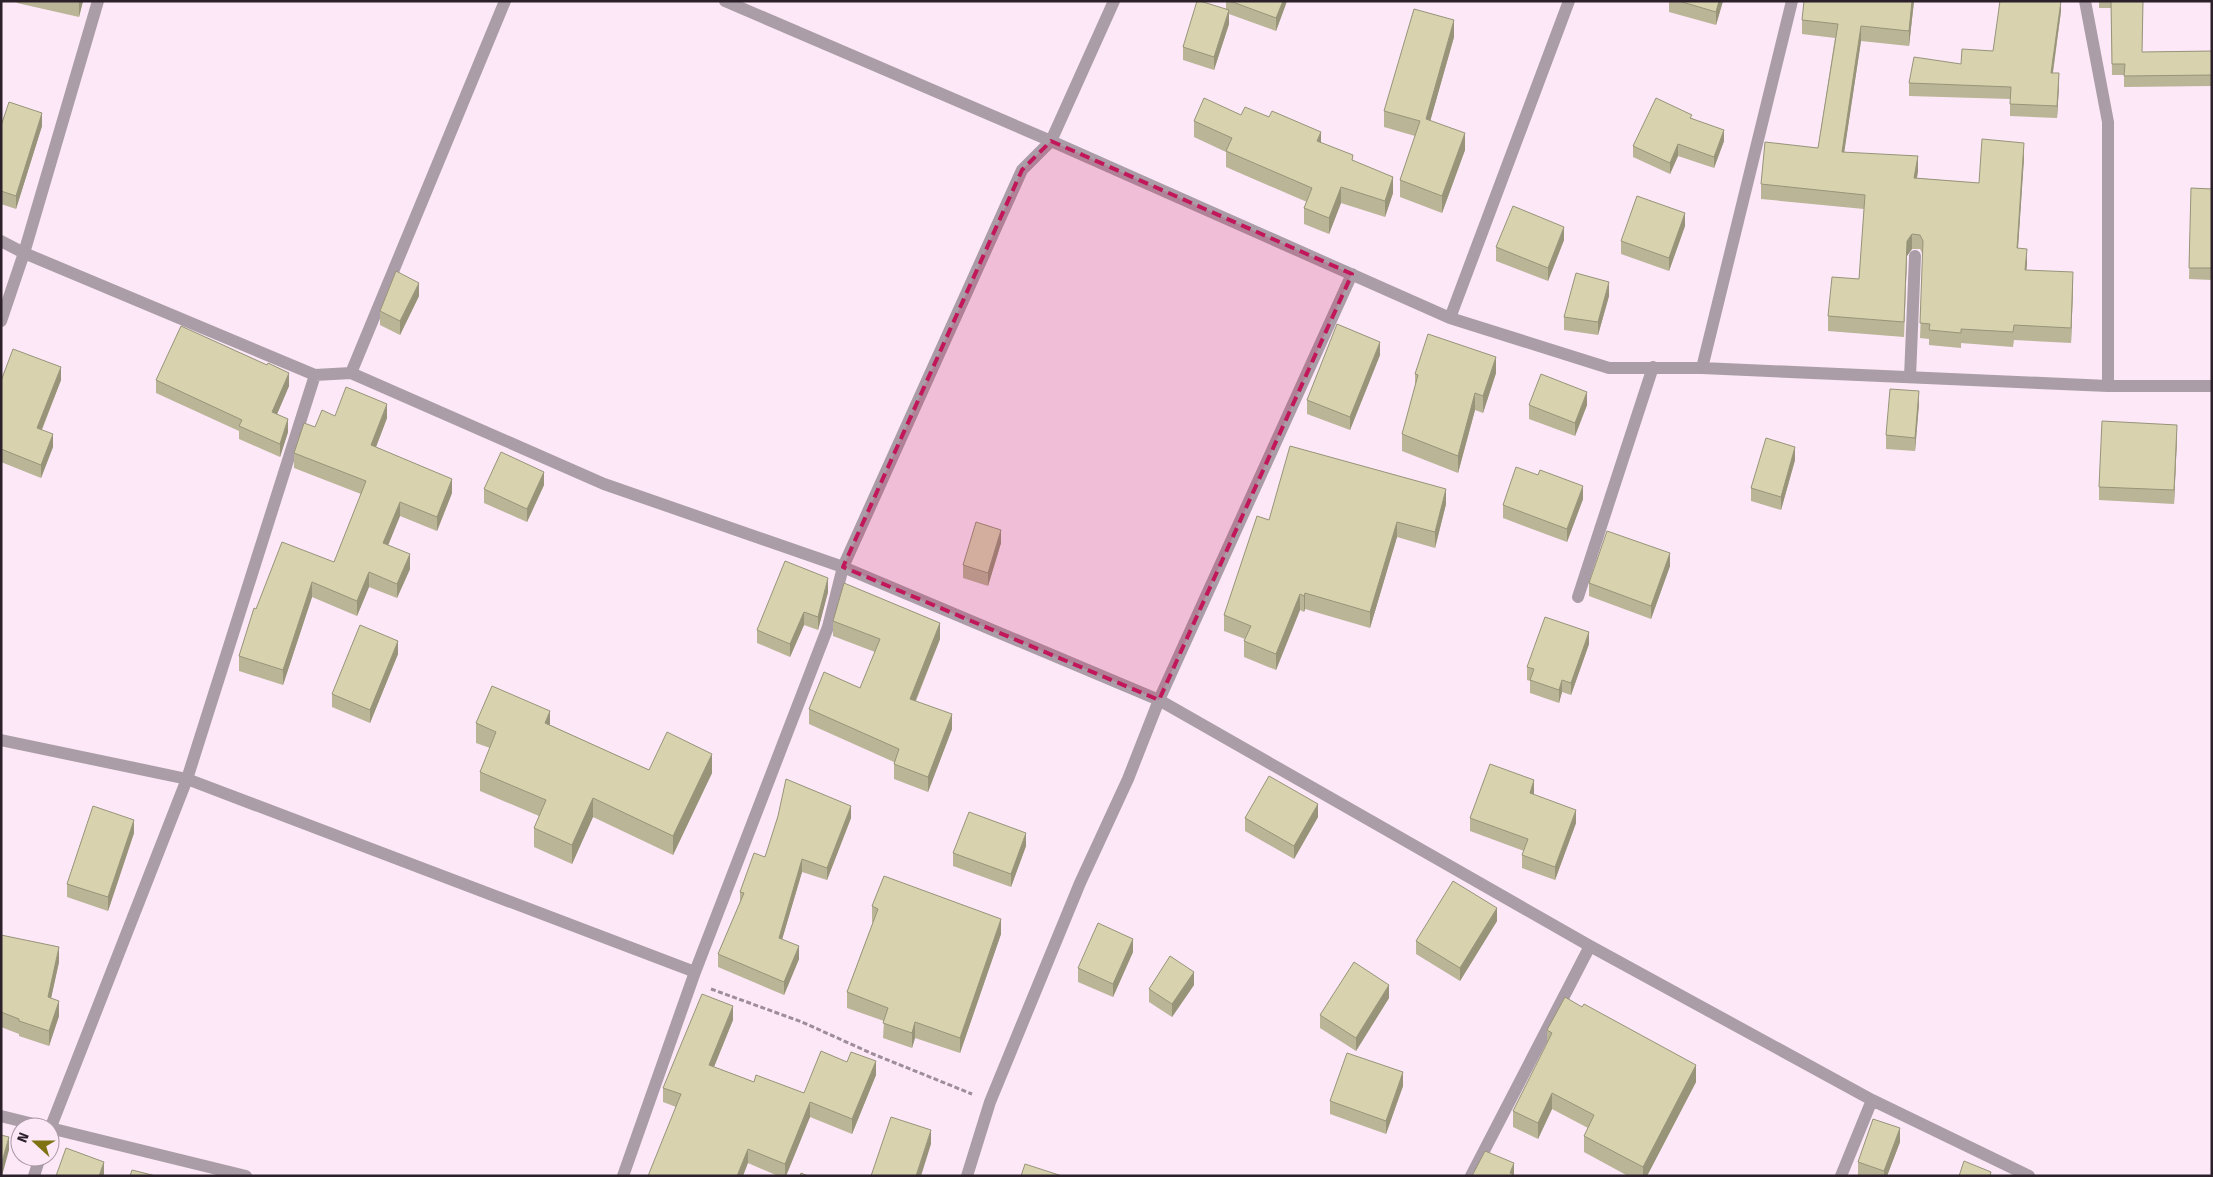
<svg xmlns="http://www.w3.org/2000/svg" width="2213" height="1177" viewBox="0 0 2213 1177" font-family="'Fira Sans',sans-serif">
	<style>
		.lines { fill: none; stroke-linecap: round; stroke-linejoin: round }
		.path { stroke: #9e8d9a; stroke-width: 3; stroke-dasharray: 5 2.5; stroke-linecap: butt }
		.service { stroke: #ab9da7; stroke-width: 12 }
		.minor { stroke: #ab9da7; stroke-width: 12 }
		.wall { fill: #bab596 }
		.shaded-wall { fill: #97947a }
		.building { fill: #d8d3ae; stroke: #97947a }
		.marked { fill: #c2185b; fill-opacity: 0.2; stroke: #c2185b; stroke-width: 4; stroke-dasharray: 10 6; stroke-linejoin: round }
	</style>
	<rect width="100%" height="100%" fill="#fce8f7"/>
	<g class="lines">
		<path class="path" d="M711,989L802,1022L873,1054L972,1094"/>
		<path class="service" d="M1910,377L1915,256"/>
		<path class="minor" d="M725,1L1051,141L1450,318L1609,368H1702L2108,386H2212
			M2085,1L2108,122V386
			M1,241L24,253L315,375L351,373L604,484L843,567L1159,700L1590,946L1872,1100L2029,1176
			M1450,318L1569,1
			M1,321L24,253L98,1
			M1702,368L1792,1
			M351,373L505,1
			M1578,597L1653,367
			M1,740L187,779L695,972
			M1,1116L246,1176
			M50,1129L187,779L315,375
			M34,1176L40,1157
			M623,1176L695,972L828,627L843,567L1022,170L1051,141L1114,1
			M967,1176L990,1102L1080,883L1128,779L1159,700L1352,274
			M1471,1176L1590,946
			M1841,1176L1872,1100"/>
	</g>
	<path class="wall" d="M17,1H83L79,17L17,3Z
		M1226,1H1287L1276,31L1229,14V24L1214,70L1183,60V47L1226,9Z
		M1669,1H1723L1716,25L1669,12Z
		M1914,1L1909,46L1861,41L1844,152L1918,171L1917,178L1979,183L2024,158L2018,248L2027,264L2026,270L2073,287L2071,343L2014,340L2013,347L1961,343V348L1929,345V339L1920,338L1923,255L1920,249H1912L1907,256L1904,337L1828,331V316L1859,279L1864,209L1761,199V184L1818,148L1835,38L1802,34V20Z
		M2099,1H2146V2H2143L2142,52L2212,51V86L2124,87V75H2112L2111,8H2099Z
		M2061,11L2053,73L2059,86L2057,118L2010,116V99L1909,96V83L1961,64L1993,51Z
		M1454,37L1430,121L1465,150L1442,213L1400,197V180L1415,136L1384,127V111Z
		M1241,115L1321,143L1353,160L1393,193L1385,217L1341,203L1329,234L1304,224V208L1307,202L1226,167V152L1194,137V121Z
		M1692,118L1724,141L1714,168L1678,156L1670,174L1633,157V146Z
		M1,126H42L16,209L1,204Z
		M2212,185V280L2189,279L2191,188L2212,189Z
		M1685,226L1669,271L1621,254V241Z
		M1564,240L1548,281L1496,261V247Z
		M419,296L400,335L380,325V311Z
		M1609,296L1598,335L1564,330V317Z
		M1380,355L1350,430L1307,414V400Z
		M1496,373L1483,413L1475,410L1458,473L1402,451V434L1415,388V374Z
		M61,380L42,430L53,447L41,478L1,462V381Z
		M156,380L289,386L277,414L288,432L280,457L239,439V431L156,393Z
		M1919,404L1915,451L1886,449V435Z
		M1529,405H1587L1575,436L1529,419Z
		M387,418L376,447L452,493L437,531L400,516L388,545L410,569L397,598L369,587L357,616L312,597L283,685L239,671V656L256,609L334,562L361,494L294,468V453L315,427Z
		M2177,438L2174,504L2099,500V487Z
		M1795,460L1781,510L1751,501V488Z
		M544,485L527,522L484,503V489Z
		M1583,499L1567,542L1503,518V505Z
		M1446,504L1435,548L1397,537L1370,628L1305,609L1304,612L1300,610L1276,670L1244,657V641L1245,639L1224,631V615L1269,520Z
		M1001,543L988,586L963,578V565Z
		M1670,566L1651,619L1589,596V583Z
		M828,592L818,630L804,625L790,657L757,643V630Z
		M833,621L940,639L916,701L952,729L928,792L894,779V762L809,724V709L860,688L875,652L833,636Z
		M1589,644L1571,695L1562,692L1559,703L1530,693V681L1527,680V667Z
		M398,654L370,723L332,707V694Z
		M476,723L550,725L649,770L712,773L673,855L593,817L572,864L534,847V828L539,816L480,791V772L490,748L476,743Z
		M1534,793V795L1576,823L1555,880L1522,868V855L1524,851L1470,831V818Z
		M1318,817L1294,859L1245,831V818Z
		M851,818L827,880L802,872L782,939L799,959L784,995L718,967V954L740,903V892L765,857Z
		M134,833L108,911L67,897V884Z
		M1026,846L1011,887L953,866V853Z
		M872,906L1001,934L960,1053L915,1038L912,1048L883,1038L884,1021L847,1008V992L873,922H872Z
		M1497,921L1460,981L1416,954V941Z
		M1,935L59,962L51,998L59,1016L49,1046L19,1036V1034L1,1027Z
		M1133,952L1113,997L1078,982V968Z
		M1194,985L1172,1017L1149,1002V989Z
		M1389,998L1356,1051L1320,1028V1015Z
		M733,1020L714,1067L754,1082L804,1093L876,1075L852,1134L810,1117L786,1176H778L748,1163L676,1107L663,1102V1088Z
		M1547,1030L1696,1082L1647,1176H1628L1584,1152V1136L1588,1128L1552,1109L1538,1139L1513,1127V1111L1547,1043Z
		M1403,1086L1386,1134L1330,1114V1101Z
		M1900,1142L1887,1176H1861L1858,1175V1162Z"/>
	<path class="shaded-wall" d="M79,1H83L79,17Z
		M1283,1H1287L1276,31V18Z
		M1719,1H1723L1716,25V12Z
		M1912,1H1914L1909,46V31Z
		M2061,1V11L2051,85V73Z
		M1229,10V24L1214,70V57Z
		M1454,20V37L1426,136V119Z
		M1861,26V41L1842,167V152Z
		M2059,73V86L2057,118V106Z
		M42,113V126L16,209V196Z
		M1724,130V141L1714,168V157Z
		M1321,132V148L1317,141Z
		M1465,133V150L1442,213V196Z
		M2024,143V158L2017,263V248Z
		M1678,144V156L1670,174V163Z
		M1918,156V171L1914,193V178Z
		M1393,177V193L1385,217V201Z
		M1341,187V203L1329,234V218Z
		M1685,213V226L1669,271V258Z
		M1564,227V240L1548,281V268Z
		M1912,234V249L1907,256L1904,337L1907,241Z
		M2027,249V264L2025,285V270Z
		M2073,272V287L2071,343V328Z
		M1609,282V296L1598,335V322Z
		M419,283V296L400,335V321Z
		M1380,342V355L1350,430V417Z
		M1496,357V373L1483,413V396Z
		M61,367V380L37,441V428Z
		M289,373V386L272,426V412Z
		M1919,391V404L1915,451V438Z
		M1587,392V405L1575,436V423Z
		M1475,393V410L1458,473V456Z
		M387,404V418L371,460V445Z
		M288,419V432L280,457V444Z
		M2177,425V438L2174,504V490Z
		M53,434V447L41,478V465Z
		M1795,447V460L1781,510V497Z
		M544,472V485L527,522V509Z
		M452,479V493L437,531V517Z
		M1583,486V499L1567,542V529Z
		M1446,489V504L1435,548V532Z
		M400,502V516L383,558V543Z
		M1397,522V537L1370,628V612Z
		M1001,530V543L988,586V573Z
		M1670,553V566L1651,619V606Z
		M410,554V569L397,598V584Z
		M369,572V587L357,616V601Z
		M828,578V592L818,630V617Z
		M312,582V597L283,685V670Z
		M1305,593V609L1304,612V596Z
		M1300,594V610L1276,670V654Z
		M804,612V625L790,657V644Z
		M940,623V639L910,714V699Z
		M1589,632V644L1571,695V683Z
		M398,641V654L370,723V710Z
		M1562,680V692L1559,703V690Z
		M550,711V730L545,723Z
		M952,714V729L928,792V777Z
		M712,754V773L673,855V836Z
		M1534,780V793L1530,806V793Z
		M593,798V817L572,864V845Z
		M1318,804V817L1294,859V846Z
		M851,806V818L827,880V868Z
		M1576,810V823L1555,880V867Z
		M134,820V833L108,911V897Z
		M1026,833V846L1011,887V874Z
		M802,859V872L779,950V938Z
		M1497,908V921L1460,981V968Z
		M1001,919V934L960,1053V1038Z
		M1133,939V952L1113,997V984Z
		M799,946V959L784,995V982Z
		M59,947V962L48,1012V997Z
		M1194,972V985L1172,1017V1004Z
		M1389,985V998L1356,1051V1038Z
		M59,1001V1016L49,1046V1031Z
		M733,1006V1020L709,1079V1065Z
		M915,1022V1038L912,1048V1033Z
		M876,1061V1075L852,1134V1119Z
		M1696,1065V1082L1647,1176H1643V1167Z
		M1403,1072V1086L1386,1134V1121Z
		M1552,1093V1109L1538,1139V1123Z
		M810,1102V1117L786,1176H785V1164Z
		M1900,1128V1142L1887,1176H1884V1171Z
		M931,1130V1144L921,1176H916Z
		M9,1137V1150L2,1176H1V1165Z
		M748,1149V1163L743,1176H737Z
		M104,1162V1176H99Z
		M1514,1163V1176L1510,1173Z"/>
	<path class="building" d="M1197,1H1200L1229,10L1214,57L1183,47Z
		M1230,1H1283L1276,18Z
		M1679,1H1719L1716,12Z
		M1804,1H1912L1909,31L1861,26L1842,152L1918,156L1914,178L1979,183L1982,139L2024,143L2017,248L2027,249L2025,270L2073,272L2071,328L2014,325L2013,332L1961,329V333L1929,330L1930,324L1920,323L1923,241L1920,235L1912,234L1907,241L1904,322L1828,316L1832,277L1859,279L1865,195L1761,184L1765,142L1818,148L1838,24L1802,20Z
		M2000,1H2061L2051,73H2059L2057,106L2010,104L2011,87L1909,83L1914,57L1961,64L1962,49L1993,51Z
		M2111,1H2143L2142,52L2212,51V75L2124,76L2125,64H2112Z
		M1414,9L1454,20L1426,119L1465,133L1442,196L1400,180L1420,121L1384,111Z
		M1204,98L1241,115L1245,107L1269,117L1272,111L1321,132L1317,141L1353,155L1352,160L1393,177L1385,201L1341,187L1329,218L1304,208L1312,188L1226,151L1232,138L1194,121Z
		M1656,98L1692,115L1690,118L1724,130L1714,157L1678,144L1670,163L1633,146Z
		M9,102L42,113L16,196L1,191V126Z
		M2212,185V268H2189L2191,188L2212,189Z
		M1637,196L1685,213L1669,258L1621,241Z
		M1513,206L1564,227L1548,268L1496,247Z
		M396,271L419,283L400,321L380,311Z
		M1576,273L1609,282L1598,322L1564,317Z
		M1337,324L1380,342L1350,417L1307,400Z
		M181,326L267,365L268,363L289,373L272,412L288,419L280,444L239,426L242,420L156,380Z
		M1428,334L1496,357L1483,396L1475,393L1458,456L1402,434L1418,375L1415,374Z
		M13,349L61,367L37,428L53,434L41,465L1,449V381Z
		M1541,374L1587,392L1575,423L1529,405Z
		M346,387L387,404L371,445L452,479L437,517L400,502L383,543L410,554L397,584L369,572L357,601L312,582L283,670L239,656L254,608L256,609L282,542L334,562L366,481L294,453L304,423L315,427L322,410L335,416Z
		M1890,389L1919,391L1915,438L1886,435Z
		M2102,421L2177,425L2174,490L2099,487Z
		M1766,438L1795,447L1781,497L1751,488Z
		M1290,446L1446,489L1435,532L1397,522L1370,612L1305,593L1304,596L1300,594L1276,654L1244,641L1251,626L1224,615L1257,516L1269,520Z
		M501,452L544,472L527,509L484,489Z
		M1516,467L1538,475L1540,470L1583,486L1567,529L1503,505Z
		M976,522L1001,530L988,573L963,565Z
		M1607,531L1670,553L1651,606L1589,583Z
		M785,561L828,578L818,617L804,612L790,644L757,630Z
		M844,583L940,623L910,699L952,714L928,777L894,764L899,749L809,709L824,672L860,688L880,639L833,621Z
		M1545,617L1589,632L1571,683L1562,680L1559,690L1530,680L1534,669L1527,667Z
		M360,625L398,641L370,710L332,694Z
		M492,686L550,711L545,723L649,770L667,732L712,754L673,836L593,798L572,845L534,828L546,800L480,772L496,732L476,723Z
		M1490,764L1534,780L1530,793L1576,810L1555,867L1522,855L1528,839L1470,818Z
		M1269,776L1318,804L1294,846L1245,818Z
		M786,779L851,806L827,868L802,859L779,938L799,946L784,982L718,954L744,893L740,892L754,853L765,857L778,816Z
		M93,806L134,820L108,897L67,884Z
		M969,812L1026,833L1011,874L953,853Z
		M884,876L1001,919L960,1038L915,1022L912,1033L883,1023L888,1008L847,992L878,909L872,906Z
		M1453,881L1497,908L1460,968L1416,941Z
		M1098,923L1133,939L1113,984L1078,968Z
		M1,935L59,947L48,997L59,1001L49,1031L19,1021V1019L1,1012Z
		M1170,956L1194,972L1172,1004L1149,989Z
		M1354,962L1389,985L1356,1038L1320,1015Z
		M702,994L733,1006L709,1065L754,1082L756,1075L804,1093L821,1051L847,1062L851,1052L876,1061L852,1119L810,1102L785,1164L748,1149L737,1176H648L681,1094L663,1088Z
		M1565,997L1582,1007L1584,1004L1696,1065L1643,1167L1584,1136L1594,1115L1552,1093L1538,1123L1513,1111L1552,1033L1547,1030Z
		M1347,1053L1403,1072L1386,1121L1330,1101Z
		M891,1117L931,1130L916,1176H871Z
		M1873,1119L1900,1128L1884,1171L1858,1162Z
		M1,1135L9,1137L1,1165Z
		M66,1148L104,1162L99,1176H56Z
		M1485,1151L1514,1163L1510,1173L1515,1176H1472Z
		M1964,1161L1991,1172L1990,1176H1959Z
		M1025,1164L1062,1176H1021Z
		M132,1170L156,1176H130Z
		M801,1173L808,1176H800Z"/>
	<path class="marked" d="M1051,141L1352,274L1159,700L843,567L1022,170Z"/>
	<rect width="2213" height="1177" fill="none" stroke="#2c202a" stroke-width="5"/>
	<g transform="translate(35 1142) rotate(291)"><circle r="24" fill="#fce8f7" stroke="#a998a5"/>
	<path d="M0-4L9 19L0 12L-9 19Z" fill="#7e7213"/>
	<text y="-8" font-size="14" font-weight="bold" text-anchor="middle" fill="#2c202a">N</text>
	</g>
</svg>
